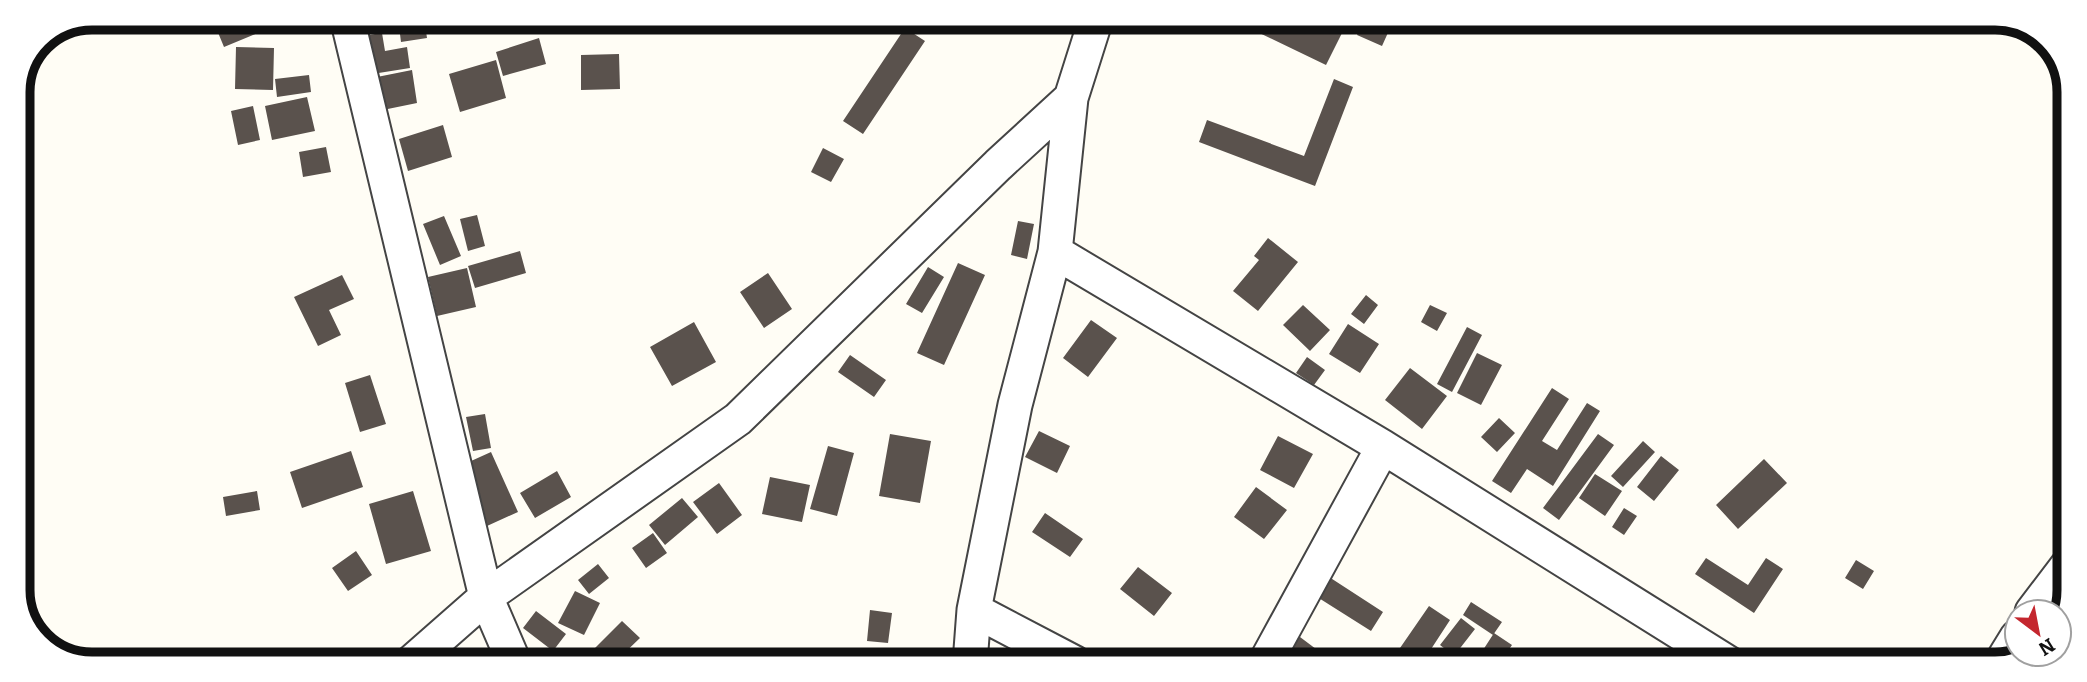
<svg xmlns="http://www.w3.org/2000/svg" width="2087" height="682" viewBox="0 0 2087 682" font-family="Bitter,serif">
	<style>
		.building { fill: #5a524d }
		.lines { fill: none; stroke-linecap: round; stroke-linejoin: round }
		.minor-casing { stroke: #444; stroke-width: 37 }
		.minor { stroke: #fff; stroke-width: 33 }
		.rim { fill: none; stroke: #111; stroke-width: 9 }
	</style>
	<rect width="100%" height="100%" fill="#fffdf5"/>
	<path class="building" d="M212,18H282L284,22L224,47Z
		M360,18H394L395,27L363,32Z
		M398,18H424L427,38L401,42Z
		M956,19H984L978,33L954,23Z
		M1015,19H1038L1036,26Z
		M1256,19H1349L1326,65L1251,29Z
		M1364,19H1376L1391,26L1382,46L1357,35Z
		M905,28L925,41L863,134L843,121Z
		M382,33L385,51L407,47L410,68L366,75L361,36Z
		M539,38L546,64L503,76L496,52Z
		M236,47L274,48L273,90L235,89Z
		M619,54L620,89L581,90V55Z
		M496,60L506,98L460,112L449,74Z
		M412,70L417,103L373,112L367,79Z
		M309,75L311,92L277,97L275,79Z
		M1334,79L1353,87L1315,186L1199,142L1207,120L1304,156Z
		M307,97L315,131L272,140L265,106Z
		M253,106L260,140L238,145L231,111Z
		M443,125L452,157L408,171L399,139Z
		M326,147L331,172L303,177L299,152Z
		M823,148L844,159L831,182L811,172Z
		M477,215L485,246L468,251L460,219Z
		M444,216L461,256L440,265L423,224Z
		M1018,221L1034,224L1027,259L1011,255Z
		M1268,238L1298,262L1258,311L1233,291L1259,260L1254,256Z
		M520,251L526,273L475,288L468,266Z
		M958,263L985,275L944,365L917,353Z
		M928,267L944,277L922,313L906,304Z
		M467,268L476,307L437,316L428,277Z
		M768,273L792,309L764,328L740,292Z
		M342,275L354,299L329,310L341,335L318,346L294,297Z
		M1366,295L1378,305L1364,324L1351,314Z
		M1303,305L1330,330L1310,351L1283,325Z
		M1430,305L1447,313L1437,331L1421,322Z
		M1091,320L1117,338L1088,377L1063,358Z
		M694,322L716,362L672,386L650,347Z
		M1348,324L1379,344L1360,373L1329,354Z
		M1467,327L1482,335L1452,392L1437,384Z
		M1477,353L1502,365L1481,405L1457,393Z
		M850,355L886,380L874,397L838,372Z
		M1307,357L1325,370L1314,385L1296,373Z
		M1410,368L1447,396L1422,429L1385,400Z
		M370,375L386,424L360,432L345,383Z
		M1552,388L1569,399L1542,441L1557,450L1587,403L1600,411L1553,486L1527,469L1511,493L1492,481Z
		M485,414L491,448L473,451L466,417Z
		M1499,418L1515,433L1497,452L1481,437Z
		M1039,431L1070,446L1057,473L1025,457Z
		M890,434L931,441L920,503L879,496Z
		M1598,434L1614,445L1559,520L1543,508Z
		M1278,436L1313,454L1294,488L1260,470Z
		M1643,441L1655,452L1623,487L1611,476Z
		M828,446L854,453L837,516L810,509Z
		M351,451L363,487L302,508L290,472Z
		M491,452L518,512L487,526L460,466Z
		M1661,456L1679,470L1654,501L1637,487Z
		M1764,459L1787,483L1738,529L1716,505Z
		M557,471L571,497L535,518L520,493Z
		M1595,474L1622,491L1605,516L1579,498Z
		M770,477L810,485L802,522L762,514Z
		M719,483L742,515L717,534L693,502Z
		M1256,487L1287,510L1264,539L1234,517Z
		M257,491L260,510L226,516L223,497Z
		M413,491L431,551L386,564L369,504Z
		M682,498L698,517L665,545L649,525Z
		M1624,508L1637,516L1624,535L1612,527Z
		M1045,513L1083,539L1070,557L1032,532Z
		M653,533L667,553L646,568L632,548Z
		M356,551L372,575L348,591L332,568Z
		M1706,558L1748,585L1766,558L1783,569L1754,613L1695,574Z
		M1856,560L1874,571L1863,589L1845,578Z
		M598,564L609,578L589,594L578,580Z
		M1138,567L1172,593L1154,616L1120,589Z
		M1326,575L1383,612L1371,631L1314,595Z
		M575,591L600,603L584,635L558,623Z
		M1471,602L1502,622L1493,635L1463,615Z
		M1429,606L1450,620L1422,663L1400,648Z
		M870,610L892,613L888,643L867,641Z
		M536,611L566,634L553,651L523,628Z
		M1461,618L1475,629L1454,656L1440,645Z
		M622,621L640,638L614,663H580Z
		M1494,633L1512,645L1499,664H1474Z
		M1296,634L1336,664H1297L1282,652Z
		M1914,652L1926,664H1901Z"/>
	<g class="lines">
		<defs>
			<path id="minor" d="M347,18L486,597L514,662
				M1055,252L1383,447L1730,664
				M974,610L1075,663
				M2032,612L2067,566
				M412,662L486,597L738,419L998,165L1071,98L1096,19
				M970,663L974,610L1015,405L1055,252L1071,98
				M1265,663L1383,447
				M2001,663L2017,637"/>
		</defs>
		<use href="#minor" class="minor-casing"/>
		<use href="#minor" class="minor"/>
	</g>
	<path d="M0 0H2087V682H0ZM92 30H1995A62 62 0 0 1 2057 92V590A62 62 0 0 1 1995 652H92A62 62 0 0 1 30 590V92A62 62 0 0 1 92 30Z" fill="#fff" fill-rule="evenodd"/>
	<path class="rim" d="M92 30H1995A62 62 0 0 1 2057 92V590A62 62 0 0 1 1995 652H92A62 62 0 0 1 30 590V92A62 62 0 0 1 92 30Z"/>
	<g transform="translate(2038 633) rotate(148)"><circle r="33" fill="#ffffff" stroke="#a0a0a0" stroke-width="2"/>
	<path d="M0-5L12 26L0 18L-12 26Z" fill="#c4262e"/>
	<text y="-10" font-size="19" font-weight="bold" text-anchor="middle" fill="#111111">N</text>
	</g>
</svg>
